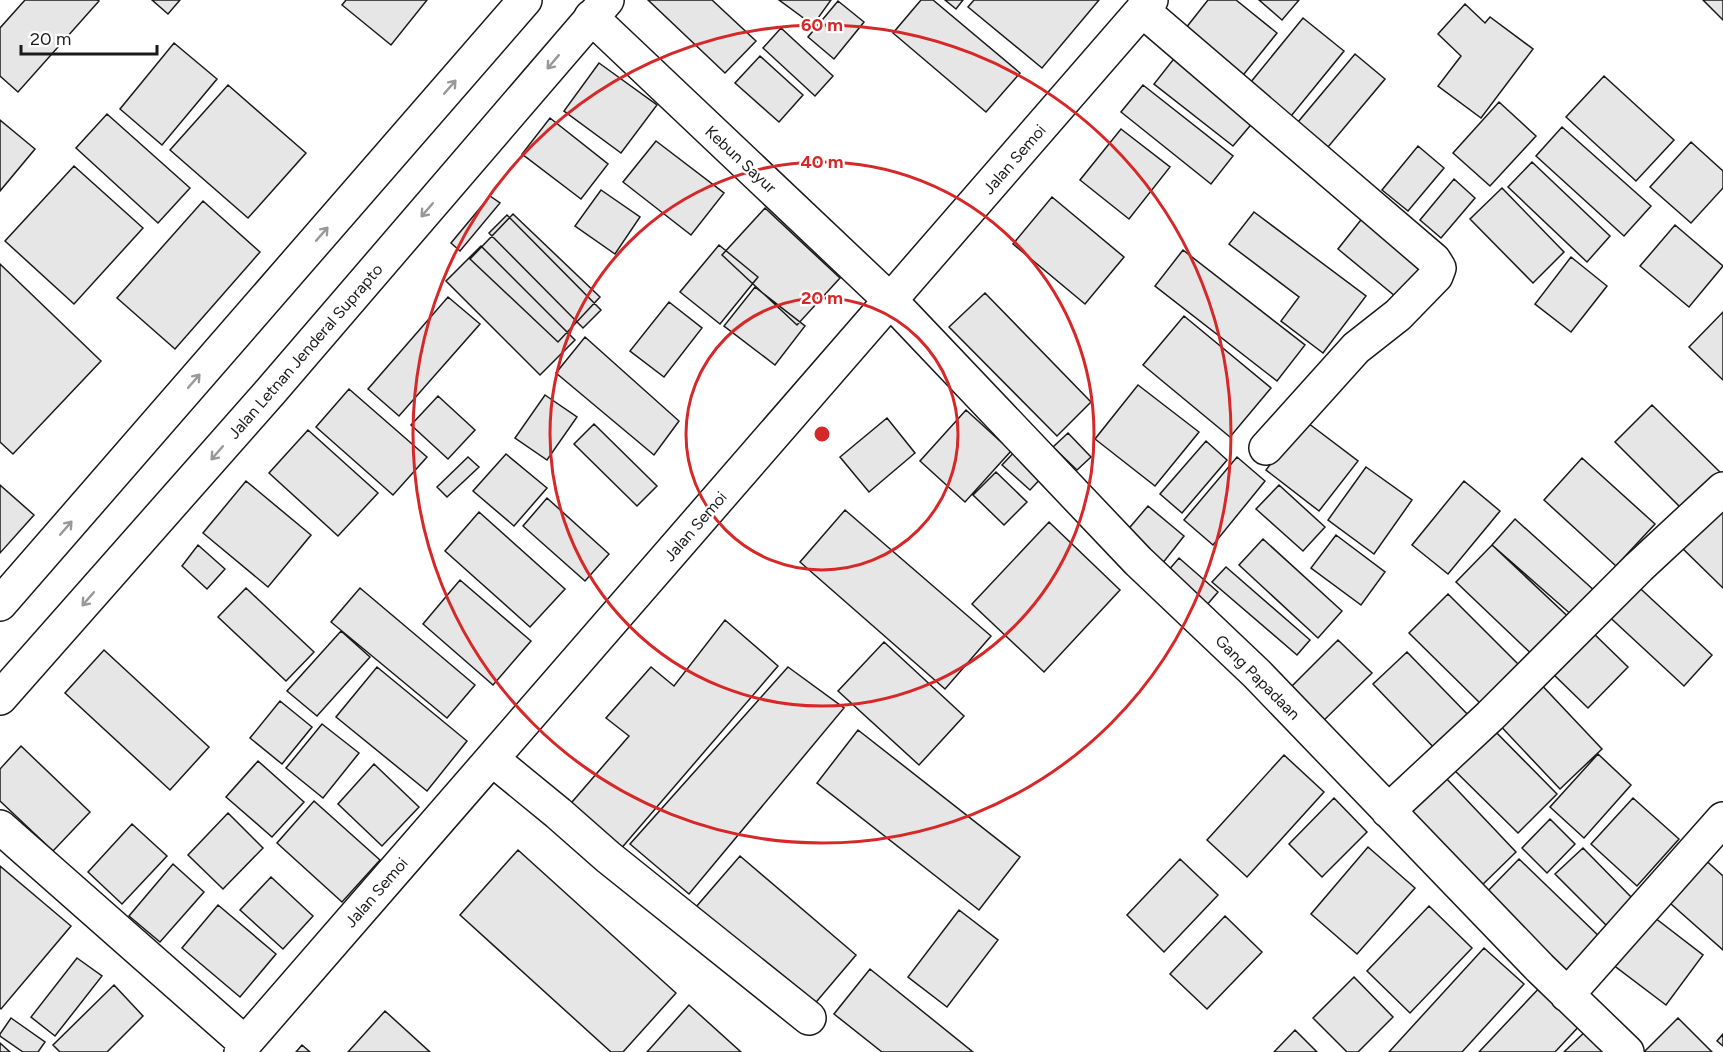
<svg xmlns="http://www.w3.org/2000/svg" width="1723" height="1052" viewBox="0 0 1723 1052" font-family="Figtree,sans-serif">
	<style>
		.building { fill: #e6e6e6; stroke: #1a1a1a; stroke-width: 1.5 }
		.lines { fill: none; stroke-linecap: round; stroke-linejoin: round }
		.street-casing { stroke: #1a1a1a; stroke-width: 36 }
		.secondary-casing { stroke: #1a1a1a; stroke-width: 36 }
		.street { stroke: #fff; stroke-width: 33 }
		.secondary { stroke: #fff; stroke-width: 33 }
		.oneway { stroke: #989898 }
		.ring { fill: none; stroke: #d62828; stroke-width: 3 }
		.labels { text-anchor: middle; stroke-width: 4.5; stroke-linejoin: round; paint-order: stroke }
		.street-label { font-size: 16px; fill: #1a1a1a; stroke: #fff }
		.centre { fill: #d62828; stroke: #fff; stroke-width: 3 }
		.ring-label { font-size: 18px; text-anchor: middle; font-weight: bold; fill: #d62828; stroke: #fff; stroke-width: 4.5; stroke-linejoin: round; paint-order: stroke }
	</style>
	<rect width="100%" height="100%" fill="#fff"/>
	<path class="building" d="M25,0H97L99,1L18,92L0,76V28Z
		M152,0H180L168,14Z
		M346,0H427L391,45L342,5Z
		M648,0H712L756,41L725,73Z
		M779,0H831L813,25Z
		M921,0H933L1020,73L986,112L893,33Z
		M945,0H963L956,9Z
		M974,0H1099L1042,68L968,7Z
		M1208,0H1236L1277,33L1240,79L1182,33Z
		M1259,0H1299L1282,20Z
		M1703,0H1723V20Z
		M838,1L864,22L834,59L808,37Z
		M1465,4L1485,23L1490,17L1533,49L1481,118L1438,86L1461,56L1438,34Z
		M1303,18L1344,51L1287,121L1246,88Z
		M781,28L833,76L815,96L763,48Z
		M174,43L217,79L162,145L120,109Z
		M1180,51L1260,114L1233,146L1154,84Z
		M1355,54L1385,79L1328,147L1298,122Z
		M760,56L803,95L779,122L735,83Z
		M599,63L657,105L621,153L564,111Z
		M1604,76L1674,140L1636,181L1566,117Z
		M228,85L306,153L248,218L170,150Z
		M1143,85L1233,156L1211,184L1121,112Z
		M1499,102L1536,136L1490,186L1453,153Z
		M107,114L190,188L158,223L76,148Z
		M550,118L608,164L581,199L522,154Z
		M0,120L35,149L0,191Z
		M1562,127L1651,206L1624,236L1536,156Z
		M1121,129L1170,167L1129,219L1080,180Z
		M656,141L724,193L691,235L623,182Z
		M1691,142L1723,171V188L1691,223L1650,187Z
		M1418,146L1444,168L1408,211L1382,190Z
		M1532,162L1610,236L1587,262L1508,187Z
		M74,166L143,228L74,304L5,241Z
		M1454,179L1475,198L1441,238L1420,220Z
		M1502,188L1564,252L1533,283L1470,219Z
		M601,190L640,217L615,254L575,226Z
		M490,196L500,203L460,251L451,243Z
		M1052,197L1124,257L1085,304L1013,244Z
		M203,201L260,252L175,349L117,298Z
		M765,208L840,278L797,325L722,255Z
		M1254,212L1366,296L1323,353L1281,321L1299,297L1229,244Z
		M513,214L600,297L558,342L470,259Z
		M507,215L601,310L583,328L489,233Z
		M1364,216L1429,267L1401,301L1338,249Z
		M1675,225L1723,266L1689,307L1640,266Z
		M719,245L758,277L720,324L680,292Z
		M481,246L575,340L540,375L446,281Z
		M1183,250L1305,345L1277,381L1155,286Z
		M1571,257L1607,286L1571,332L1535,304Z
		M0,264L101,361L13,454L0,442Z
		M755,287L805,326L775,365L724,326Z
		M985,293L1091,402L1057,436L949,327Z
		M448,297L480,324L399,416L368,389Z
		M669,302L702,328L664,377L630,351Z
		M1723,312V380L1689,347Z
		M1184,316L1271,388L1230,437L1143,365Z
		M585,337L679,421L654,455L556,373Z
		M1138,385L1199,432L1155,486L1095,439Z
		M349,389L427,457L393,495L316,427Z
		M545,395L577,417L547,460L515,438Z
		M438,396L475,430L448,459L411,425Z
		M1652,405L1723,475L1689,516L1615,442Z
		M966,410L1011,451L965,502L920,461Z
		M887,418L915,453L869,492L840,457Z
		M1304,420L1358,461L1319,511L1266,470Z
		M594,424L657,486L637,506L574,444Z
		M308,430L378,493L338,536L269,473Z
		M1068,433L1091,457L1077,470L1053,447Z
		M1206,441L1227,460L1182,513L1160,494Z
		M1018,448L1045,474L1030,490L1002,465Z
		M506,454L547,488L514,526L473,491Z
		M468,457L479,467L447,497L437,487Z
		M1237,457L1265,481L1213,545L1184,520Z
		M1582,458L1655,524L1616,566L1544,500Z
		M1366,467L1412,500L1374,554L1328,520Z
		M996,472L1027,502L1004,525L973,495Z
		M246,481L311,535L268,587L203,533Z
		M1464,481L1500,511L1448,574L1412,545Z
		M0,485L34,515L0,553Z
		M1279,485L1325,527L1303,551L1256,509Z
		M547,498L609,554L585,581L523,526Z
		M1148,506L1184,536L1162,564L1125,533Z
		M1723,508V588L1679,545Z
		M845,510L991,636L945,689L800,562Z
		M479,512L565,589L530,627L445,551Z
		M1515,519L1596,592L1574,617L1492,545Z
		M1049,522L1120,590L1044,672L972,604Z
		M1336,535L1385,572L1361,605L1311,568Z
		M1263,539L1342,611L1318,638L1239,565Z
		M198,545L225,569L207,589L182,566Z
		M1492,545L1577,625L1541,663L1456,582Z
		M1179,558L1218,592L1200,613L1161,579Z
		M1226,567L1310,640L1297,655L1212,582Z
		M1630,579L1712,655L1684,686L1602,610Z
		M460,580L531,641L493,685L423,624Z
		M246,588L314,652L286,681L218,617Z
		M360,588L475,685L447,718L331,622Z
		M1448,594L1520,666L1481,704L1409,633Z
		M725,620L778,666L619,851L566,809L629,736L606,718L651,667L674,686Z
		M1589,629L1628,667L1588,708L1549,670Z
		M341,631L370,657L317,716L287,691Z
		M1338,640L1372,673L1317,727L1284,694Z
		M884,642L964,716L919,765L838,691Z
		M104,650L209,747L170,790L65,693Z
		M1407,652L1472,719L1438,752L1373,684Z
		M377,667L467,741L427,791L336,717Z
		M788,667L844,708L689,894L630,844Z
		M1535,678L1602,749L1560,789L1493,718Z
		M280,701L312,727L282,764L250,738Z
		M1487,723L1557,794L1518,833L1447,763Z
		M322,724L359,753L323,798L286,768Z
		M858,730L1020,857L979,910L817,783Z
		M21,746L90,812L53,851L0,801V769Z
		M1598,754L1631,785L1584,838L1550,807Z
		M1284,755L1324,792L1247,877L1207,840Z
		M258,761L304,802L272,837L226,797Z
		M374,764L419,807L382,846L338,804Z
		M1445,777L1516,852L1478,889L1406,813Z
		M1334,798L1367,832L1322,877L1289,844Z
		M1633,798L1679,839L1637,886L1591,844Z
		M314,801L380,860L342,902L277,843Z
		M228,813L263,848L223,889L188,855Z
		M1550,819L1575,844L1547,873L1522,848Z
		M132,824L167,856L122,904L88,872Z
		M1368,847L1415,888L1357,954L1311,914Z
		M1583,848L1635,901L1608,927L1555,874Z
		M518,850L676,993L623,1052H611L460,915Z
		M1700,855L1723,876V950L1662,896Z
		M740,856L856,955L812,1007L696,907Z
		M1180,859L1218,895L1164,952L1127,915Z
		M1519,859L1604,941L1567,979L1482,897Z
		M173,864L204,892L160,942L129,916Z
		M0,866L71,926L1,1009L0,1008Z
		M271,877L313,916L283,949L240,910Z
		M218,905L276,954L240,997L182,948Z
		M1429,906L1472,948L1410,1013L1367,971Z
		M959,910L998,940L947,1007L908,977Z
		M1646,911L1703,955L1666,1005L1608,961Z
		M1225,916L1262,952L1207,1009L1170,974Z
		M1484,948L1524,984L1462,1052H1389Z
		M77,958L102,976L55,1036L31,1017Z
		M870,969L973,1052H882L834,1014Z
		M1354,977L1393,1017L1358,1052H1347L1313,1018Z
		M1543,984L1583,1022L1555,1052H1479Z
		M114,985L143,1016L107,1052H60L53,1045Z
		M689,1005L741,1052H647Z
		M385,1011L430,1052H348Z
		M11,1018L45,1042L38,1052H23L0,1036V1034Z
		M1678,1018L1712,1052H1644Z
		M1591,1026L1617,1052H1564Z
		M1295,1030L1317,1052H1274Z
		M1723,1034V1046L1717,1041Z
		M0,1043L10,1052H0Z
		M302,1045L310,1052H296Z"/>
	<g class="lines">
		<defs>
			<path id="street" d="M1142,10L1434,260L1439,268L1436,276L1398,315L1356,348L1266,448
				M591,17L891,301L1138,561L1257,674L1540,968L1627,1052
				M492,759L558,813L608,857L809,1018
				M1388,811L1490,716L1639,567L1723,489
				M0,827L245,1043
				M1567,995L1723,819
				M241,1052L245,1043L1151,0"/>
			<path id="secondary" d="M0,604L525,0
				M0,698L271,391L607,0"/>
		</defs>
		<use href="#street" class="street-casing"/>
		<use href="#secondary" class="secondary-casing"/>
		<use href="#street" class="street"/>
		<use href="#secondary" class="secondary"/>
	</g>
	<defs><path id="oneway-shaft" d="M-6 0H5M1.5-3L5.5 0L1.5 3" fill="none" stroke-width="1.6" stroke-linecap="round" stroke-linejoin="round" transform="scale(1.5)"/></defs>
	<g class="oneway">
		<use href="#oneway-shaft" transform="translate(553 62) rotate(130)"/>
		<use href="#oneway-shaft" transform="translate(450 87) rotate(-49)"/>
		<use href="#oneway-shaft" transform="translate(427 210) rotate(131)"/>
		<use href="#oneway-shaft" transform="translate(322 234) rotate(-49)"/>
		<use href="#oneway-shaft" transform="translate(194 381) rotate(-49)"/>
		<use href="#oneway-shaft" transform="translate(217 453) rotate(131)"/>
		<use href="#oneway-shaft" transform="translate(66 528) rotate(-49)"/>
		<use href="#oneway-shaft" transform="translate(88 599) rotate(131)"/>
	</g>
	<g class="ring">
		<circle cx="822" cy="434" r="136"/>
		<circle cx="822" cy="434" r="272"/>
		<circle cx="822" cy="434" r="409"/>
	</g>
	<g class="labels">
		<g class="street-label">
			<text transform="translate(741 159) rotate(43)" y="6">Kebun Sayur</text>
			<text transform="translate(1014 159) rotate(-49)" y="6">Jalan Semoi</text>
			<text transform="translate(305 351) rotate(-49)" y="6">Jalan Letnan Jenderal Suprapto</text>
			<text transform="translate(695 526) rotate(-49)" y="6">Jalan Semoi</text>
			<text transform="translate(1258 677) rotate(45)" y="6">Gang Papadaan</text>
			<text transform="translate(376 892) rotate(-49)" y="6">Jalan Semoi</text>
		</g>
	</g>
	<circle cx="822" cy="434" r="9" class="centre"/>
	<g class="ring-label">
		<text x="822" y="31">60 m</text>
		<text x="822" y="168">40 m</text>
		<text x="822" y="304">20 m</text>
	</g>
	<path d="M21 45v9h136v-9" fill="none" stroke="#1a1a1a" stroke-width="3"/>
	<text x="30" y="45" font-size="18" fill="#1a1a1a" stroke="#ffffff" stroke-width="4.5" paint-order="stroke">20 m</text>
</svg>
